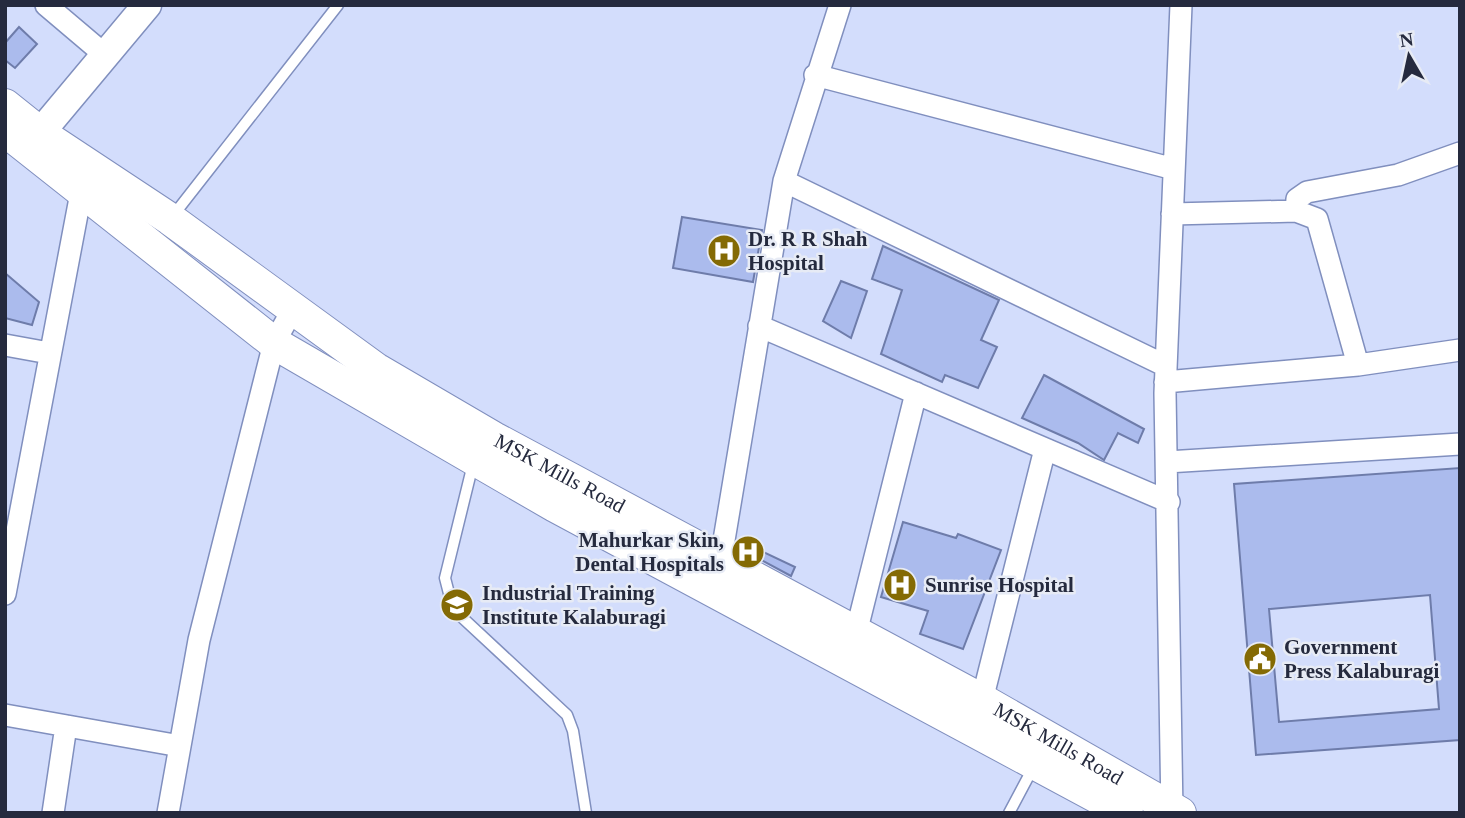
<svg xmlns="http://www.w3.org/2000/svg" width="1465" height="818" viewBox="0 0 1465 818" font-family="Georgia,serif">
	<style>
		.building { fill: #abbbed; stroke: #6e7caa; stroke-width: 2; fill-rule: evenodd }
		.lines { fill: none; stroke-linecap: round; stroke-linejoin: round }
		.lane-casing { stroke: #808fbe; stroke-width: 13 }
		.street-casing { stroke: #808fbe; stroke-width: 24 }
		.secondary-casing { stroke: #808fbe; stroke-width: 31 }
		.primary-casing { stroke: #808fbe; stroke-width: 34 }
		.lane { stroke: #fff; stroke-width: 10 }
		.street { stroke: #fff; stroke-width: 21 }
		.secondary { stroke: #fff; stroke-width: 28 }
		.primary { stroke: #fff; stroke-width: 32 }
		.labels { text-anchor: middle; stroke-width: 5; stroke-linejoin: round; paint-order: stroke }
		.poi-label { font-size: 21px; font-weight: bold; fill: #252a3e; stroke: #e7ebf5; text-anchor: start }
		.street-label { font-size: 21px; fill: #252a3e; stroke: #e7ebf5 }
	</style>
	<rect width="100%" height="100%" fill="#d3ddfc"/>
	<path class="building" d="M19,27L37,44L15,68L5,60V43Z
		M682,217L762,230L753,282L673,268Z
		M883,246L999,300L981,340L997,347L978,388L945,375L942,382L881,354L902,290L872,279Z
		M5,273L39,302L32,325L5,318Z
		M841,281L867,291L851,338L823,321Z
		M1044,375L1144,429L1138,443L1118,433L1104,460L1078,443L1022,418Z
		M1460,468V740L1256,755L1234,484ZM1430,595L1439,709L1279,722L1269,609Z
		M903,522L956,538L958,534L1001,550L963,649L920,634L928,611L881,597Z
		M740,541L795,567L791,576L737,547Z"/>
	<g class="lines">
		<defs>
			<path id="lane" d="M172,217L338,5
				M473,464L445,578L453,609L567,715L573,731L586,813
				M1009,813L1034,766"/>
			<path id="street" d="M46,5L105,55
				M815,75L1174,169
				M784,181L1166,366
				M1296,211L1297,199L1307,192L1398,175L1460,153
				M1172,214L1296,211L1317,219L1358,365
				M759,326L1169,502
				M5,345L49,353
				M1165,382L1358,365L1460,350
				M1167,462L1460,444
				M719,570L784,181L840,5
				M5,594L81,193
				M856,633L916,393
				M979,712L1045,449
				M5,715L180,746
				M53,813L66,726
				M168,813L199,640L274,343L293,309
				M1172,813L1165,393L1181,5"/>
			<path id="secondary" d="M29,150L40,133L147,5"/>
			<g id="primary">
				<path id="s1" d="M5,105L40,133L170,219L376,369L494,438L982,700L1180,813"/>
				<path d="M12,136L274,343L555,506L1127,813"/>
			</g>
		</defs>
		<use href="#lane" class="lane-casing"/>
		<use href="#street" class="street-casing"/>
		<use href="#secondary" class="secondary-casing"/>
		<use href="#primary" class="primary-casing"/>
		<use href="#lane" class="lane"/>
		<use href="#street" class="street"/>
		<use href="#secondary" class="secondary"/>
		<use href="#primary" class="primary"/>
	</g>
	<defs>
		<symbol id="hospital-disc" viewBox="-11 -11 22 22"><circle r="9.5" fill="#846a04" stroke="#e7ebf5"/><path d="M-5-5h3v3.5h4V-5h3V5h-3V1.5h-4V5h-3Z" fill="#fff"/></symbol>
		<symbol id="school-disc" viewBox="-11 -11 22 22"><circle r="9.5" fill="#846a04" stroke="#e7ebf5"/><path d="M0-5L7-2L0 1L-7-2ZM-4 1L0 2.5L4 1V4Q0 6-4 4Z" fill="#fff"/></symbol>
		<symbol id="civic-disc" viewBox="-11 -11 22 22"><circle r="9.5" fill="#846a04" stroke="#e7ebf5"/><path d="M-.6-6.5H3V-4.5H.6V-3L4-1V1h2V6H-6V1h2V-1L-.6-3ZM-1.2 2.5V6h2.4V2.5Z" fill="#fff"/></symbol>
	</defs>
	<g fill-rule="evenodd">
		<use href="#hospital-disc" x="705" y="232" width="38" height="38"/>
		<use href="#hospital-disc" x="729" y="533" width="38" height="38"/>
		<use href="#hospital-disc" x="881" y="566" width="38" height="38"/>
		<use href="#school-disc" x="438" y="586" width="38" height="38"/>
		<use href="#civic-disc" x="1241" y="640" width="38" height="38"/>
	</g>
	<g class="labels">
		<g class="poi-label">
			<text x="748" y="246">Dr. R R Shah<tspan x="748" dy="24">Hospital</tspan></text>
			<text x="724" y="547" text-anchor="end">Mahurkar Skin,<tspan x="724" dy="24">Dental Hospitals</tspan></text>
			<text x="925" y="592">Sunrise Hospital</text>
			<text x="482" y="600">Industrial Training<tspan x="482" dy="24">Institute Kalaburagi</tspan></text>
			<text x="1284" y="654">Government<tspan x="1284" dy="24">Press Kalaburagi</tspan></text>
		</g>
		<g class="street-label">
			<text dy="7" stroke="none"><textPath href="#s1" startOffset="667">MSK Mills Road</textPath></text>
			<text dy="7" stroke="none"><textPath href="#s1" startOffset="1234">MSK Mills Road</textPath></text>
		</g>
	</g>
	<rect width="1465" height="818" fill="none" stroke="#252a3e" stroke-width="14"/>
	<g transform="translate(1409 56) rotate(351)" stroke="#e7ebf5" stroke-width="5" paint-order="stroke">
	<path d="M0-5L12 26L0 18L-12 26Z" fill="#252a3e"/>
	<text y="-10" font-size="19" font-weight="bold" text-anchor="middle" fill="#252a3e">N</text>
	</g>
</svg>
